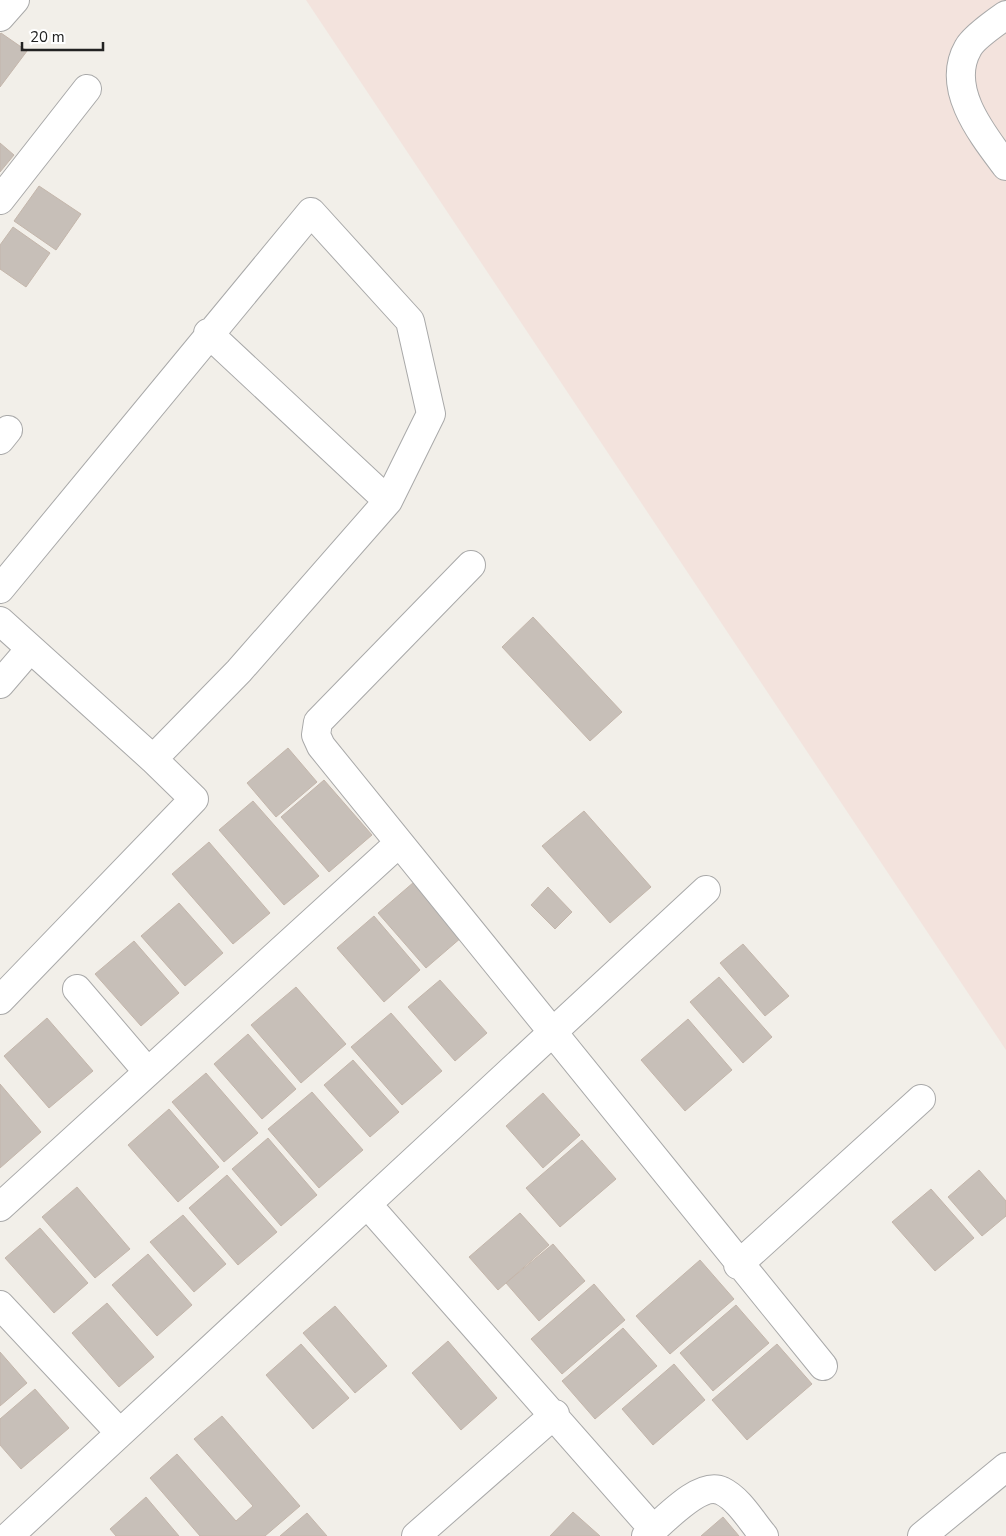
<svg xmlns="http://www.w3.org/2000/svg" width="1006" height="1536" viewBox="0 0 1006 1536" font-family="'Nunito Sans',sans-serif">
	<style>
		.military { fill: #f3e3dd }
		.building { fill: #c7bfb8; stroke: #c4b6ab }
		.lines { fill: none; stroke-linecap: round; stroke-linejoin: round }
		.street-casing { stroke: #a9a9a9; stroke-width: 30 }
		.street { stroke: #fff; stroke-width: 28 }
	</style>
	<rect width="100%" height="100%" fill="#f2efe9"/>
	<path class="military" d="M306,0H1006V1050Z"/>
	<path class="building" d="M1,33L27,51L0,87V34Z
		M0,143L14,155L0,172Z
		M39,186L81,214L56,250L14,221Z
		M13,227L50,253L26,287L0,269V245Z
		M533,617L622,712L590,741L502,647Z
		M288,748L317,782L276,817L247,783Z
		M324,780L372,835L329,872L281,817Z
		M253,801L319,876L284,905L219,830Z
		M584,811L651,887L610,923L542,846Z
		M209,842L270,913L233,944L172,874Z
		M414,882L462,937L426,968L378,913Z
		M548,887L572,912L555,929L531,905Z
		M179,903L223,953L185,986L141,936Z
		M374,916L420,970L384,1002L337,948Z
		M134,941L179,993L141,1026L95,974Z
		M743,944L789,996L765,1016L720,963Z
		M719,977L772,1037L743,1063L690,1002Z
		M440,980L487,1033L455,1061L408,1007Z
		M296,987L346,1044L301,1083L251,1025Z
		M391,1013L442,1071L402,1105L351,1047Z
		M47,1018L93,1071L49,1108L4,1056Z
		M688,1019L732,1070L685,1111L641,1060Z
		M248,1034L296,1089L262,1119L214,1064Z
		M353,1060L399,1112L370,1137L324,1085Z
		M206,1073L258,1133L224,1162L172,1102Z
		M0,1084L41,1132L0,1168Z
		M312,1092L363,1150L319,1188L268,1129Z
		M543,1093L580,1135L543,1168L506,1126Z
		M169,1109L219,1167L178,1202L128,1145Z
		M268,1138L317,1195L281,1226L232,1169Z
		M582,1140L616,1179L560,1227L526,1188Z
		M979,1170L1006,1201V1216L982,1236L948,1197Z
		M227,1175L277,1232L238,1265L189,1208Z
		M77,1187L130,1249L95,1278L42,1217Z
		M931,1189L974,1238L935,1271L892,1222Z
		M520,1213L549,1245L498,1290L469,1257Z
		M183,1215L226,1264L194,1292L150,1242Z
		M40,1228L88,1283L54,1313L5,1258Z
		M553,1244L585,1281L539,1321L506,1283Z
		M148,1254L192,1305L157,1336L112,1285Z
		M700,1260L734,1299L670,1354L636,1316Z
		M594,1284L625,1320L562,1374L531,1339Z
		M107,1303L154,1357L119,1387L72,1333Z
		M736,1305L769,1343L713,1391L680,1353Z
		M335,1306L387,1366L355,1393L303,1333Z
		M623,1328L657,1366L595,1419L562,1381Z
		M448,1341L497,1398L461,1430L412,1373Z
		M301,1344L349,1398L313,1429L266,1375Z
		M777,1344L812,1384L747,1440L712,1400Z
		M0,1352L27,1383L0,1406Z
		M674,1364L705,1400L653,1445L622,1409Z
		M35,1389L69,1428L21,1469L0,1445V1419Z
		M222,1416L300,1506L265,1536H200L150,1478L177,1454L236,1521L253,1506L194,1439Z
		M146,1497L179,1536H116L110,1529Z
		M573,1512L600,1536H550Z
		M307,1513L327,1536H280Z
		M723,1517L739,1536H701Z"/>
	<g class="lines">
		<defs>
			<path id="street" d="M1006,15C996,22 973,38 968,48C945,88 982,134 1006,166
				M0,17L15,0
				M0,200L87,89
				M208,333L388,501
				M0,440L8,430
				M471,565L318,722L316,735L321,746L823,1366
				M0,589L311,212L410,321L431,414L388,501L239,671L153,759L0,621
				M0,684L30,649
				M77,989L147,1071
				M0,1000L194,799L153,759
				M367,1204L654,1530
				M0,1207L399,843
				M738,1265L921,1099
				M0,1305L120,1433
				M9,1536L706,890
				M416,1536L555,1414
				M646,1536C663,1522 700,1480 722,1491C739,1499 752,1522 764,1536
				M922,1536L1006,1467"/>
		</defs>
		<use href="#street" class="street-casing"/>
		<use href="#street" class="street"/>
	</g>
	<path d="M22 42v8h81v-8" fill="none" stroke="#222222" stroke-width="2.5"/>
	<text x="30" y="42" font-size="15" fill="#222222" stroke="#ffffff" stroke-width="4" paint-order="stroke">20 m</text>
</svg>
